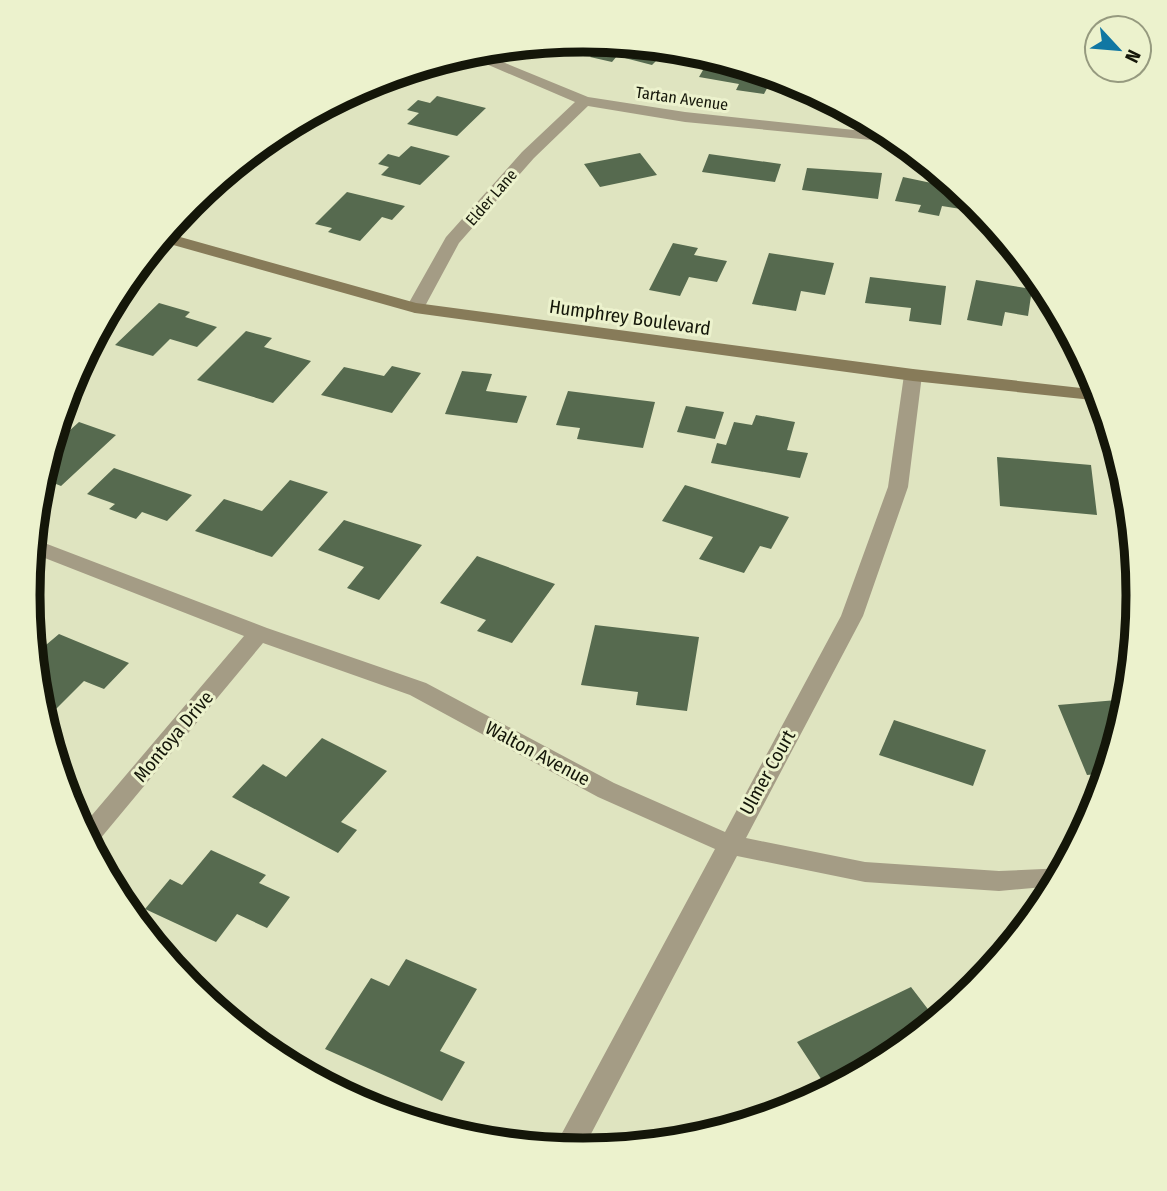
<svg xmlns="http://www.w3.org/2000/svg" width="1167" height="1191" viewBox="0 0 1167 1191" font-family="'Fira Sans Condensed',sans-serif">
	<style>
		.building { fill: #566a4f }
		.lines { fill: none; stroke-linecap: round; stroke-linejoin: round }
		.street { fill: #a49c85; fill-rule: evenodd }
		.secondary { fill: #877b59; fill-rule: evenodd }
		.labels { text-anchor: middle; stroke-width: 6; stroke-linejoin: round; paint-order: stroke }
		.far-street-label { font-size: 16px; fill: #141609; stroke: #ecf2cd }
		.street-label { font-size: 19px; fill: #141609; stroke: #ecf2cd }
		.rim { fill: none; stroke: #141609; stroke-width: 9 }
	</style>
	<rect width="100%" height="100%" fill="#dfe4c0"/>
	<path class="building" d="M605,42L666,48L668,49L652,65L617,56L612,62L590,57Z
		M711,56L774,75L764,94L736,90L739,84L699,77Z
		M437,96L486,108L457,136L407,124L419,113L407,110L418,100L430,103Z
		M411,146L450,156L420,185L381,175L389,167L378,164L388,154L399,157Z
		M640,153L657,175L600,187L584,164Z
		M709,154L781,164L775,182L702,172Z
		M807,168L882,173L878,199L802,190Z
		M903,177L960,189L971,198L967,210L942,206L939,216L918,212L921,205L895,201Z
		M347,192L405,206L392,220L382,217L360,241L328,232L332,228L315,224Z
		M673,243L698,248L694,255L727,261L717,282L689,277L680,296L649,290Z
		M769,253L834,263L825,295L801,291L796,311L752,304Z
		M870,277L946,286L941,325L909,321L911,308L865,303Z
		M976,280L1032,289L1028,316L1005,312L1002,326L967,320Z
		M159,303L190,312L185,317L217,327L197,347L170,339L153,356L115,345Z
		M246,331L272,338L264,347L311,361L273,403L197,380Z
		M392,366L421,373L392,413L321,395L344,367L384,376Z
		M462,371L492,374L486,391L527,396L517,423L445,414Z
		M568,391L655,402L643,448L577,439L580,428L556,425Z
		M686,406L724,412L715,439L677,432Z
		M756,415L795,422L787,450L808,453L800,478L711,463L717,443L726,445L734,422L752,425Z
		M79,422L116,435L61,486L41,478L57,426L69,431Z
		M997,457L1091,465L1097,515L1000,506Z
		M114,468L192,495L167,521L142,512L136,519L109,509L115,504L87,494Z
		M290,480L328,492L272,557L195,531L224,499L262,511Z
		M685,485L789,517L771,549L760,546L744,573L699,559L713,537L662,521Z
		M344,520L422,545L379,600L347,588L364,567L318,550Z
		M477,556L555,584L512,643L477,631L486,620L440,603Z
		M595,625L699,637L687,711L636,705L638,692L581,685Z
		M59,634L129,663L104,689L84,681L51,714L41,710L39,703L34,655Z
		M1129,699L1107,773L1087,775L1058,705Z
		M894,720L986,750L973,786L879,755Z
		M322,738L387,771L341,822L357,830L338,853L232,797L263,764L286,777Z
		M211,850L266,875L259,883L290,897L267,928L237,914L216,942L145,909L170,879L182,885Z
		M406,959L477,989L440,1051L465,1062L442,1101L325,1049L371,978L389,986Z
		M911,987L937,1021L892,1058L829,1091L797,1042Z"/>
	<g class="lines">
		<path class="street" d="M476,51L588,97L685,112L892,134L903,143L685,122L588,106L534,158L459,243L424,308L415,313L406,308L446,237L522,152L575,102L463,54Z
			M913,369L922,375L908,487L863,616L746,838L865,862L999,871L1065,868L1055,886L999,891L865,882L737,856L582,1151L554,1148L715,849L598,797L410,695L263,643L95,845L91,846L81,828L244,636L32,553L34,539L267,628L426,683L614,783L725,832L841,616L888,487L904,375Z"/>
		<path class="secondary" d="M166,233L416,303L913,369L1099,390L1102,401L913,381L415,313L159,241Z"/>
	</g>
	<g class="labels">
		<g class="far-street-label">
			<text transform="translate(682 98) rotate(8)" y="6">Tartan Avenue</text>
			<text transform="translate(491 197) rotate(-49)" y="6">Elder Lane</text>
		</g>
		<g class="street-label">
			<text transform="translate(630 317) rotate(8)" y="7">Humphrey Boulevard</text>
			<text transform="translate(173 736) rotate(-50)" y="7">Montoya Drive</text>
			<text transform="translate(538 753) rotate(28)" y="7">Walton Avenue</text>
			<text transform="translate(767 772) rotate(-61)" y="7">Ulmer Court</text>
		</g>
	</g>
	<path d="M0 0H1167V1191H0ZM40 595a543 543 0 1 1 1086 0a543 543 0 1 1-1086 0Z" fill="#ecf2cd" fill-rule="evenodd"/>
	<path class="rim" d="M40 595a543 543 0 1 1 1086 0a543 543 0 1 1-1086 0Z"/>
	<g transform="translate(1118 49) rotate(116)"><circle r="33" fill="#ecf2cd" stroke="#969a7f" stroke-width="2"/>
	<path d="M0-5L12 26L0 18L-12 26Z" fill="#1077a3"/>
	<text y="-10" font-size="19" font-weight="bold" text-anchor="middle" fill="#141609">N</text>
	</g>
</svg>
